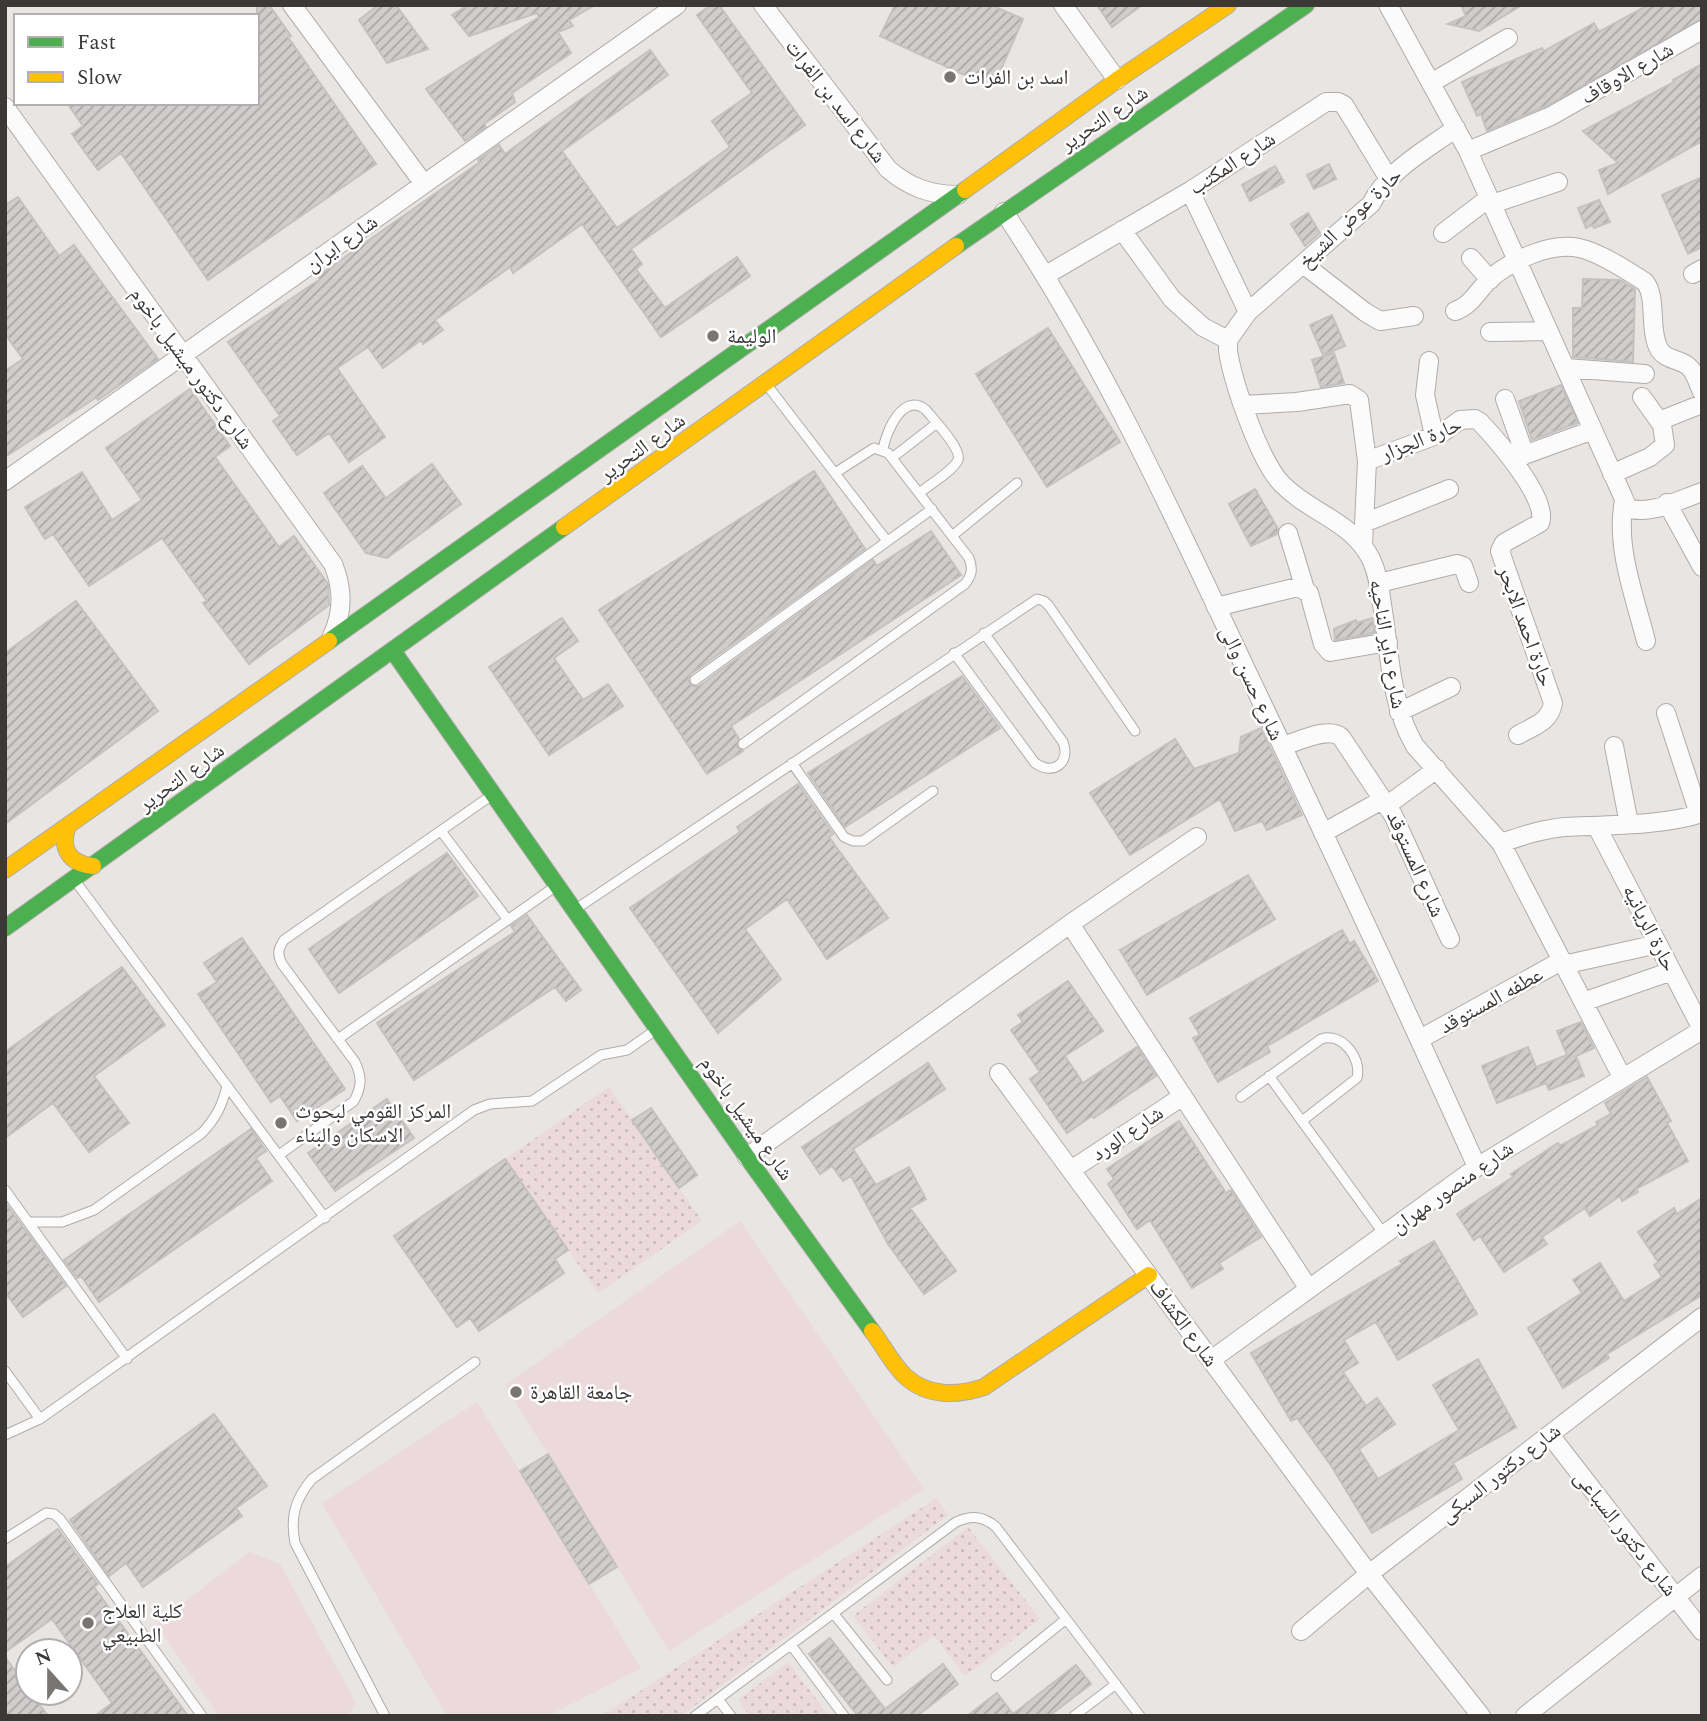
<svg xmlns="http://www.w3.org/2000/svg" width="1707" height="1721" viewBox="0 0 1707 1721" font-family="Spectral,'Noto Naskh Arabic',serif">
	<style>
		.grass { fill: url(#grass-dots) }
		.park { fill: #ecd9db }
		.building { fill: url(#building-hatch); stroke: #c4c2c0; stroke-width: 2 }
		.lines { fill: none; stroke-linecap: round; stroke-linejoin: round }
		.lane-casing { stroke: #afacaa; stroke-width: 11 }
		.street-casing { stroke: #afacaa; stroke-width: 20 }
		.fast-casing { stroke: #afacaa; stroke-width: 18 }
		.slow-casing { stroke: #afacaa; stroke-width: 18 }
		.lane { stroke: #fcfbfb; stroke-width: 9 }
		.street { stroke: #fcfbfb; stroke-width: 18 }
		.fast { stroke: #4caf50; stroke-width: 16 }
		.slow { stroke: #ffc107; stroke-width: 16 }
		.poi-dot { fill: #787573; stroke: #fff; stroke-width: 2.5 }
		.labels { text-anchor: middle; stroke-width: 5; stroke-linejoin: round; paint-order: stroke }
		.street-label { font-size: 21px; fill: #3b3836; stroke: #fff }
		.poi-label { font-size: 21px; fill: #3b3836; stroke: #fff; text-anchor: start }
	</style>
	<defs>
		<pattern id="grass-dots" width="8" height="8" patternUnits="userSpaceOnUse" patternTransform="scale(1.75)"><rect width="8" height="8" fill="#ecd9db"/><path d="M2 2h.1M6 6h.1" fill="none" stroke="#cbbbbd" stroke-width="1.8" stroke-linecap="round"/></pattern>
		<pattern id="building-hatch" width="6" height="6" patternUnits="userSpaceOnUse" patternTransform="scale(1.75)"><rect width="6" height="6" fill="#d0cdcc"/><path d="M-1 1l2-2M0 6l6-6M5 7l2-2" fill="none" stroke="#aaa7a6"/></pattern>
	</defs>
	<rect width="100%" height="100%" fill="#e8e5e3"/>
	<path class="grass" d="M609,1087L702,1221L598,1293L505,1159Z
		M937,1498L948,1515L681,1716H598L608,1712Z
		M968,1527L1040,1619L965,1676L934,1635L893,1667L853,1616Z
		M788,1662L829,1716H750L738,1700Z"/>
	<path class="park" d="M740,1221L924,1489L669,1651L505,1385Z
		M477,1402L641,1668L548,1716H447L322,1503Z
		M249,1552L280,1564L356,1703L348,1716H219L156,1624Z"/>
	<path class="building" d="M257,5H269L291,36L288,37L376,164L208,280L121,153L98,170L72,134L83,126L67,103H257Z
		M378,5H396L428,49L387,63L359,20Z
		M468,5H595L569,20L573,26L558,32L571,53L512,93L515,102L484,124L486,127L465,141L426,89L539,17L537,13L469,36L452,15Z
		M711,5H719L805,125L631,249L642,264L636,269L665,308L737,257L750,276L661,337L582,224L513,273L510,267L435,320L443,330L423,344L421,340L383,368L368,347L337,368L385,437L349,462L329,433L297,455L273,421L280,416L228,342L320,279L318,276L480,162L478,160L499,145L505,154L650,50L668,75L562,151L617,228L730,147L712,121L752,93L697,15Z
		M895,5H991L1023,19L999,74L975,80L880,36Z
		M1097,5H1142L1112,27Z
		M1461,5H1522L1479,31L1448,24L1466,16Z
		M1648,5H1702V19L1546,106L1487,131L1481,114L1477,116L1462,82L1542,48L1544,51L1594,23L1599,32Z
		M1702,64V141L1608,194L1599,170L1618,163L1583,131L1674,82L1673,80Z
		M1329,164L1336,179L1314,189L1307,175Z
		M1275,166L1284,182L1250,201L1242,185Z
		M1702,177V247L1688,254L1662,195Z
		M18,197L59,256L74,245L158,359L98,400L97,397L5,457V371L23,359L5,334V205Z
		M1599,200L1610,222L1594,228L1592,225L1586,228L1578,208Z
		M1308,213L1320,233L1305,246L1291,224Z
		M1583,279L1620,280L1635,289L1633,362L1573,357V308H1582Z
		M1332,315L1345,346L1323,355L1310,325Z
		M1048,328L1120,442L1047,487L976,374Z
		M1334,353L1344,383L1321,387L1312,360Z
		M1561,385L1578,423L1532,440L1519,401Z
		M190,389L230,446L215,457L279,547L294,536L328,584L329,605L249,664L203,603L207,601L162,538L89,586L53,534L45,539L25,507L82,472L112,520L142,500L106,448Z
		M432,464L461,504L387,558L366,553L324,493L362,466L386,498Z
		M814,471L865,549L691,674L688,680L692,686H699L873,560L877,566L931,531L961,575L731,726L739,739L737,747L743,751L707,774L599,610Z
		M1255,489L1278,529L1277,534L1251,546L1229,504Z
		M76,601L158,711L5,824V653Z
		M562,618L578,641L554,658L583,700L608,684L623,706L549,755L489,667Z
		M1372,618L1375,633L1335,640L1334,629L1356,620L1357,623Z
		M962,676L1000,728L845,827L808,773Z
		M1261,728L1302,815L1267,830L1262,821L1235,831L1220,799L1130,855L1090,793L1175,739L1194,769L1239,753L1241,737Z
		M798,784L833,834L829,837L888,918L827,959L787,899L745,929L781,979L718,1033L630,908L740,832L737,827Z
		M447,853L478,896L339,993L309,949Z
		M1248,875L1275,919L1147,995L1120,950Z
		M527,915L581,990L566,1001L555,987L414,1080L377,1023L515,932L511,926Z
		M1342,930L1350,944L1354,941L1378,981L1267,1046L1270,1052L1218,1082L1193,1038L1200,1035L1190,1018Z
		M242,938L345,1089L297,1121L280,1096L271,1102L198,994L217,982L204,963Z
		M122,967L165,1025L94,1076L129,1123L89,1152L53,1103L5,1138V1052Z
		M1068,981L1103,1031L1065,1056L1083,1083L1137,1047L1156,1076L1094,1118L1092,1116L1067,1133L1030,1079L1040,1072L1011,1030L1023,1022L1018,1015Z
		M1581,1022L1594,1048L1576,1056L1584,1076L1549,1090L1546,1083L1497,1103L1482,1066L1528,1047L1536,1067L1567,1055L1557,1031Z
		M928,1063L945,1089L853,1149L876,1185L909,1167L926,1199L910,1208L956,1271L924,1294L888,1244L851,1176L843,1181L832,1166L820,1174L802,1147Z
		M1647,1077L1671,1121L1667,1123L1688,1161L1636,1189L1638,1192L1622,1201L1620,1196L1590,1216L1585,1208L1542,1237L1547,1244L1504,1272L1480,1236L1474,1240L1457,1214L1513,1177L1511,1174L1558,1143L1560,1146L1598,1125L1596,1122L1611,1114L1605,1103Z
		M387,1099L414,1138L335,1191L308,1153Z
		M651,1108L697,1175L679,1188L632,1120Z
		M1179,1121L1226,1193L1231,1190L1261,1237L1219,1263L1223,1269L1192,1288L1150,1220L1137,1229L1108,1184L1114,1179L1107,1169Z
		M251,1129L266,1151L256,1158L272,1181L99,1302L81,1276L77,1278L64,1260Z
		M505,1159L568,1250L555,1259L564,1273L479,1331L470,1318L457,1327L394,1236Z
		M1702,1198V1295L1607,1354L1609,1358L1563,1388L1528,1328L1582,1293L1573,1280L1600,1263L1624,1301L1662,1277L1654,1265L1658,1262L1638,1232L1674,1208L1677,1214Z
		M5,1202L66,1286L23,1317L5,1292Z
		M1434,1241L1477,1314L1398,1360L1376,1322L1344,1340L1358,1363L1343,1372L1366,1406L1377,1398L1395,1424L1359,1449L1378,1479L1459,1430L1433,1385L1478,1359L1516,1427L1453,1463L1462,1479L1372,1533L1332,1467L1297,1418L1291,1421L1251,1353L1402,1264L1400,1261Z
		M214,1414L267,1486L236,1508L242,1516L143,1587L126,1563L109,1576L70,1520Z
		M548,1454L617,1567L589,1584L520,1471Z
		M58,1529L98,1584L94,1587L188,1716H95L112,1703L52,1619L5,1652V1567Z
		M830,1638L885,1709L943,1664L958,1684L917,1716H858L809,1654Z
		M5,1657L28,1688V1693H31L48,1716H5Z
		M1076,1665L1091,1684L1049,1716H967L997,1693L1013,1714Z"/>
	<g class="lines">
		<defs>
			<path id="lane" d="M767,385L887,541
				M883,449C886,432 903,391 926,410C934,420 962,449 958,460C954,470 928,486 919,493
				M892,458L937,423
				M952,536L1017,483
				M954,653L1035,763C1053,776 1071,763 1063,742L984,633
				M695,680L932,509
				M743,744L965,584C972,575 973,569 969,558L888,453L874,448L835,473
				M792,763L844,837L853,841H863L933,791
				M441,831L508,920
				M76,882L325,1218
				M576,909L1037,599L1044,601L1049,606L1135,731
				M338,1039L556,886
				M1269,1076L1384,1234
				M1241,1097L1321,1039C1342,1032 1362,1058 1357,1078L1302,1121
				M279,1155L354,1101C362,1086 362,1077 355,1062L282,964C277,954 278,949 284,940L492,795
				M5,1190L127,1359
				M28,1222H62L94,1210L202,1133C216,1118 222,1106 227,1086
				M5,1371L40,1419
				M5,1435L40,1419L474,1110L490,1104L532,1101L601,1055L627,1050L657,1029
				M5,1539L46,1513L54,1514L60,1519L202,1716
				M834,1614L887,1680
				M791,1645L844,1716
				M996,1676L1066,1619
				M718,1699L731,1716
				M385,1716L295,1543C290,1517 295,1499 312,1479L475,1362
				M695,1716L956,1522C972,1515 983,1516 996,1527L1140,1716
				M1074,1716L1116,1684"/>
			<path id="street" d="M292,5L424,184
				M763,5L888,169C909,187 930,195 958,195
				M1063,5L1117,80
				M1388,5L1468,151L1628,508C1650,516 1681,499 1702,492
				M1431,83L1508,38
				M5,107L333,564C343,588 344,611 332,636
				M1468,151L1551,116L1702,30
				M1190,191L1248,312L1228,340V351C1233,383 1260,462 1282,484C1310,513 1352,521 1371,559C1379,576 1380,593 1383,611C1390,657 1391,705 1415,746L1501,843L1622,1077
				M1492,204L1558,182
				M1004,212C1099,353 1170,508 1242,661C1322,829 1401,997 1477,1167
				M1122,230L1172,299L1203,327L1228,340
				M1443,233L1489,198
				M1471,258L1490,280
				M1303,264L1365,312L1380,321L1414,316
				M1693,274L1702,269
				M1046,275L1190,191L1326,102H1338L1344,105L1389,179
				M1455,311C1472,305 1477,291 1490,279C1510,261 1550,242 1579,248C1599,252 1628,271 1645,282C1657,297 1649,327 1658,347C1664,361 1680,358 1689,367C1696,373 1698,384 1702,392
				M1248,312L1371,204C1388,170 1426,150 1456,128
				M1490,332L1549,331
				M1429,361L1425,395L1434,435
				M1566,368L1645,374
				M1642,397L1662,425
				M1505,399L1525,455
				M1243,405L1297,402L1350,394L1359,400L1367,461L1363,546
				M1513,459L1593,430
				M1367,461L1442,433L1460,420L1475,419L1480,422C1496,439 1550,500 1540,523L1504,543L1500,551L1553,703C1550,722 1534,726 1518,735
				M1612,474L1650,457L1665,445L1662,425L1664,419L1702,404
				M5,481L677,5
				M1624,501C1615,547 1635,597 1646,641
				M1667,503L1702,567
				M1364,523L1449,489
				M1288,533L1305,589
				M1379,583L1457,564L1463,566L1469,583
				M1216,607L1298,587L1309,593L1323,644L1330,652L1388,642
				M1399,712L1451,687
				M1666,713L1699,814
				M1282,746C1298,742 1328,726 1341,737L1393,815L1450,939
				M1614,746L1629,824
				M1386,806L1437,769
				M1597,827L1702,1029
				M1323,833L1382,800
				M1501,843C1522,836 1542,829 1565,827C1606,825 1663,826 1702,813
				M1070,924L1309,1289
				M1563,965L1658,944
				M1583,1002L1672,971
				M1420,1039L1561,961
				M999,1073L1369,1574L1481,1716
				M747,1157L1070,924L1197,837
				M1071,1170L1183,1096
				M1211,1360L1477,1167L1702,1030
				M1550,1435L1702,1631
				M1301,1631L1369,1574L1702,1317
				M1525,1716L1702,1576"/>
			<path id="fast" d="M956,246L1306,5
				M329,641L965,190
				M393,651L747,1157L872,1331
				M5,928L564,527"/>
			<path id="slow" d="M965,190L1117,80L1228,5
				M564,527L956,246
				M68,826C59,848 70,864 93,866
				M5,870L329,641
				M872,1331C883,1345 892,1364 905,1376C927,1397 958,1396 984,1387L1149,1275"/>
		</defs>
		<use href="#lane" class="lane-casing"/>
		<use href="#street" class="street-casing"/>
		<use href="#fast" class="fast-casing"/>
		<use href="#slow" class="slow-casing"/>
		<use href="#lane" class="lane"/>
		<use href="#street" class="street"/>
		<use href="#fast" class="fast"/>
		<use href="#slow" class="slow"/>
	</g>
	<g class="poi-dot">
		<circle cx="950" cy="77" r="7"/>
		<circle cx="713" cy="336" r="7"/>
		<circle cx="281" cy="1123" r="7"/>
		<circle cx="516" cy="1392" r="7"/>
		<circle cx="88" cy="1623" r="7"/>
	</g>
	<g class="labels">
		<g class="street-label">
			<text transform="translate(1627 73) rotate(-30)" y="7">شارع الاوقاف</text>
			<text transform="translate(836 101) rotate(52)" y="7">شارع اسد بن الفرات</text>
			<text transform="translate(1104 118) rotate(-34)" y="7">شارع التحرير</text>
			<text transform="translate(1232 163) rotate(-33)" y="7">شارع المكتب</text>
			<text transform="translate(1350 218) rotate(-44)" y="7">حارة عوض الشيخ</text>
			<text transform="translate(341 243) rotate(-35)" y="7">شارع ايران</text>
			<text transform="translate(192 368) rotate(54)" y="7">شارع دكتور ميشيل باخوم</text>
			<text transform="translate(1421 439) rotate(-22)" y="7">حارة الجزار</text>
			<text transform="translate(642 447) rotate(-36)" y="7">شارع التحرير</text>
			<text transform="translate(1526 626) rotate(70)" y="7">حارة احمد الابحر</text>
			<text transform="translate(1388 644) rotate(80)" y="7">شارع داير الناحيه</text>
			<text transform="translate(1252 683) rotate(65)" y="7">شارع حسن والى</text>
			<text transform="translate(181 777) rotate(-36)" y="7">شارع التحرير</text>
			<text transform="translate(1416 864) rotate(66)" y="7">شارع المستوقد</text>
			<text transform="translate(1650 928) rotate(63)" y="7">حارة الريانيه</text>
			<text transform="translate(1491 1000) rotate(-29)" y="7">عطفه المستوقد</text>
			<text transform="translate(747 1118) rotate(55)" y="7">شارع ميشيل باخوم</text>
			<text transform="translate(1127 1133) rotate(-34)" y="7">شارع الورد</text>
			<text transform="translate(1452 1187) rotate(-35)" y="7">شارع منصور مهران</text>
			<text transform="translate(1184 1323) rotate(54)" y="7">شارع الكشاف</text>
			<text transform="translate(1500 1473) rotate(-38)" y="7">شارع دكتور السبكى</text>
			<text transform="translate(1626 1533) rotate(52)" y="7">شارع دكتور السباعى</text>
		</g>
		<g class="poi-label">
			<text x="964" y="84">اسد بن الفرات</text>
			<text x="727" y="343">الوليمة</text>
			<text x="295" y="1118">المركز القومي لبحوث<tspan x="295" dy="24">الاسكان والبناء</tspan></text>
			<text x="530" y="1399">جامعة القاهرة</text>
			<text x="102" y="1618">كلية العلاج<tspan x="102" dy="24">الطبيعي</tspan></text>
		</g>
	</g>
	<rect width="1707" height="1721" fill="none" stroke="#3b3836" stroke-width="14"/>
	<rect x="14" y="14" width="245" height="91" fill="#ffffff" stroke="#b1afaf" stroke-width="2"/>
	<rect x="28" y="37" width="35" height="10" fill="#4caf50" stroke="#b1afaf" stroke-width="2"/>
	<text x="77" y="49" font-size="21" fill="#3b3836">Fast</text>
	<rect x="28" y="72" width="35" height="10" fill="#ffc107" stroke="#b1afaf" stroke-width="2"/>
	<text x="77" y="84" font-size="21" fill="#3b3836">Slow</text>
	<g transform="translate(49 1672) rotate(339)"><circle r="33" fill="#ffffff" stroke="#b1afaf" stroke-width="2"/>
	<path d="M0-5L12 26L0 18L-12 26Z" fill="#787573"/>
	<text y="-10" font-size="19" font-weight="bold" text-anchor="middle" fill="#3b3836">N</text>
	</g>
</svg>
